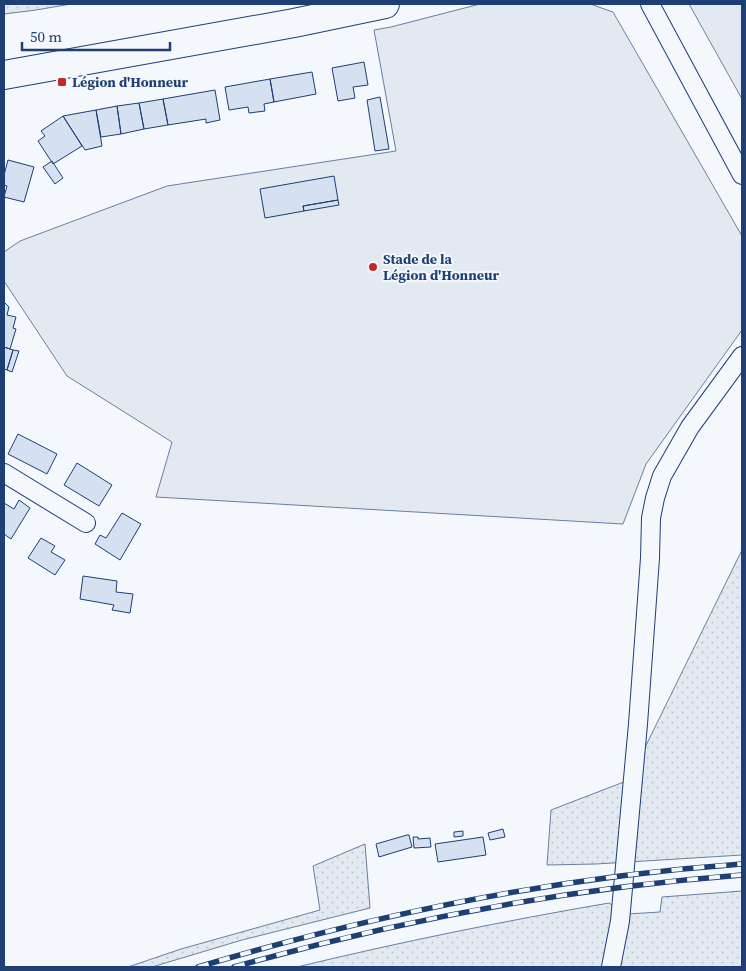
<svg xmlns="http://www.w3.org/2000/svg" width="746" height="971" viewBox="0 0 746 971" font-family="'Source Serif 4',serif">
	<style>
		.grass { fill: url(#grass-dots); stroke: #687fa3 }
		.pitch { fill: #e3e9f0; stroke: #687fa3 }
		.building { fill: #d5e0f0; stroke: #1d3f73 }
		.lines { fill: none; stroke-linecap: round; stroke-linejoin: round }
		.street-casing { stroke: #1d3f73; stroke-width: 20 }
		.primary-casing { stroke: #1d3f73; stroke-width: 30 }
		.street { stroke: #f4f7fb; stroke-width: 18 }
		.primary { stroke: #f4f7fb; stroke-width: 28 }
		.rail-casing { stroke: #1d3f73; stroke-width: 5.5 }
		.rail { stroke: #f4f7fb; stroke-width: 4; stroke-dasharray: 11; stroke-linecap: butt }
		.poi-dot { fill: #c62828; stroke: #f4f7fb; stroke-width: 2 }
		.labels { text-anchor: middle; stroke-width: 4; stroke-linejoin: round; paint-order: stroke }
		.poi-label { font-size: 14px; font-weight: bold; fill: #1d3f73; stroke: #f4f7fb; text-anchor: start }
	</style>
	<defs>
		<pattern id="grass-dots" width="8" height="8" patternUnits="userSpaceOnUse" patternTransform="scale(1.25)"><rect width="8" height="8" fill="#e3e9f0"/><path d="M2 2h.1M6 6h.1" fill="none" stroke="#c2c9d1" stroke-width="1.8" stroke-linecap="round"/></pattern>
	</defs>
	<rect width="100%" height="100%" fill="#f4f7fb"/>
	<path class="grass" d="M4,4H71L36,10L4,14Z
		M742,550V855L596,864L547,865L551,810L629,780Z
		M365,844L370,908L242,940L152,967H128L181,949L320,910L313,866Z
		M742,891V967H297C400,942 504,921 609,903L627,914L660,912L662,897Z"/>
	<path class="pitch" d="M480,4H590L613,12L742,236V330L646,464L623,524L156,497L172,442L67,376L4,281V252L20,241L167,186L396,151L374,30L391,27Z
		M689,4H742V99Z"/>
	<path class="building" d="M364,62L368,85L353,87L355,98L338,101L332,68Z
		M312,72L316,94L274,102L270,79Z
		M270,79L274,102L264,104L265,111L249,113L248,107L229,110L225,87Z
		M215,90L220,120L206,123V119L168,125L163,99Z
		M380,97L389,149L375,151L367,100Z
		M163,99L168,125L144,129L139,103Z
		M139,103L144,129L121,134L117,106Z
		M117,106L121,134L101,137L96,110Z
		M96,110L102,146L85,150L63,116Z
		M63,116L82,146L53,164L38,141L45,136L41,131Z
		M8,160L34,167L24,202L4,197L7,186L4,185V175Z
		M52,161L63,178L55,184L43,167Z
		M334,176L338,200L303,206L304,211L265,218L260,189Z
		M338,200L339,205L304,211L303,206Z
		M4,302L9,307L7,315L16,317L13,328L16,329L10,349L4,347Z
		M4,347L13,350L7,370L4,369Z
		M13,350L19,351L12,372L7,370Z
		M18,434L57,454L47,474L8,454Z
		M77,463L112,485L99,506L64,485Z
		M19,500L30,508L11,539L4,534V503L14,509Z
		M122,513L141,524L120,560L95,544L100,535L106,538Z
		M41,538L55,546L51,552L65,560L55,575L28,558Z
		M83,576L117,581L116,592L133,594L130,613L112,610L114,605L80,599Z
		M503,829L505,837L490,840L488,833Z
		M463,831V836L454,837V832Z
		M407,835H409L412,847L379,857L376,844Z
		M413,837H418V839L430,838L431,847L414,848Z
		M483,837L486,855L438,862L435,844Z"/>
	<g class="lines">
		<defs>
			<path id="street" d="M650,4L742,175
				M4,473L86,523
				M611,967L620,921L638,724L650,558L651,518L655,498L662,476L690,427L742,356"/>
			<path id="primary" d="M4,75L294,23L385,4"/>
		</defs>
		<use href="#street" class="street-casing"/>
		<use href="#primary" class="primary-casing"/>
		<use href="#street" class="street"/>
		<use href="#primary" class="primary"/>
		<defs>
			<path id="rail" d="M198,967C376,914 557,877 742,864
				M234,967C400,920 570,888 742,875"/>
		</defs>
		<use href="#rail" class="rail-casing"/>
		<use href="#rail" class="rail"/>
	</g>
	<g class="poi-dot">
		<rect x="57" y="77" width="10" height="10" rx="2.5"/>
		<circle cx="373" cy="267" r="5"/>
	</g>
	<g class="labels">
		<g class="poi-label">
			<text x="72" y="87">Légion d'Honneur</text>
			<text x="383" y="264">Stade de la<tspan x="383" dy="16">Légion d'Honneur</tspan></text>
		</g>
	</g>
	<rect width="746" height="971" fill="none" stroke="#1d3f73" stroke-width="10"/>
	<path d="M22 42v8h148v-8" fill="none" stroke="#1d3f73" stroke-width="2.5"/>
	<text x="30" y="42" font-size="15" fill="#1d3f73" stroke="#f4f7fb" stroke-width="4" paint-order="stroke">50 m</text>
</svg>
